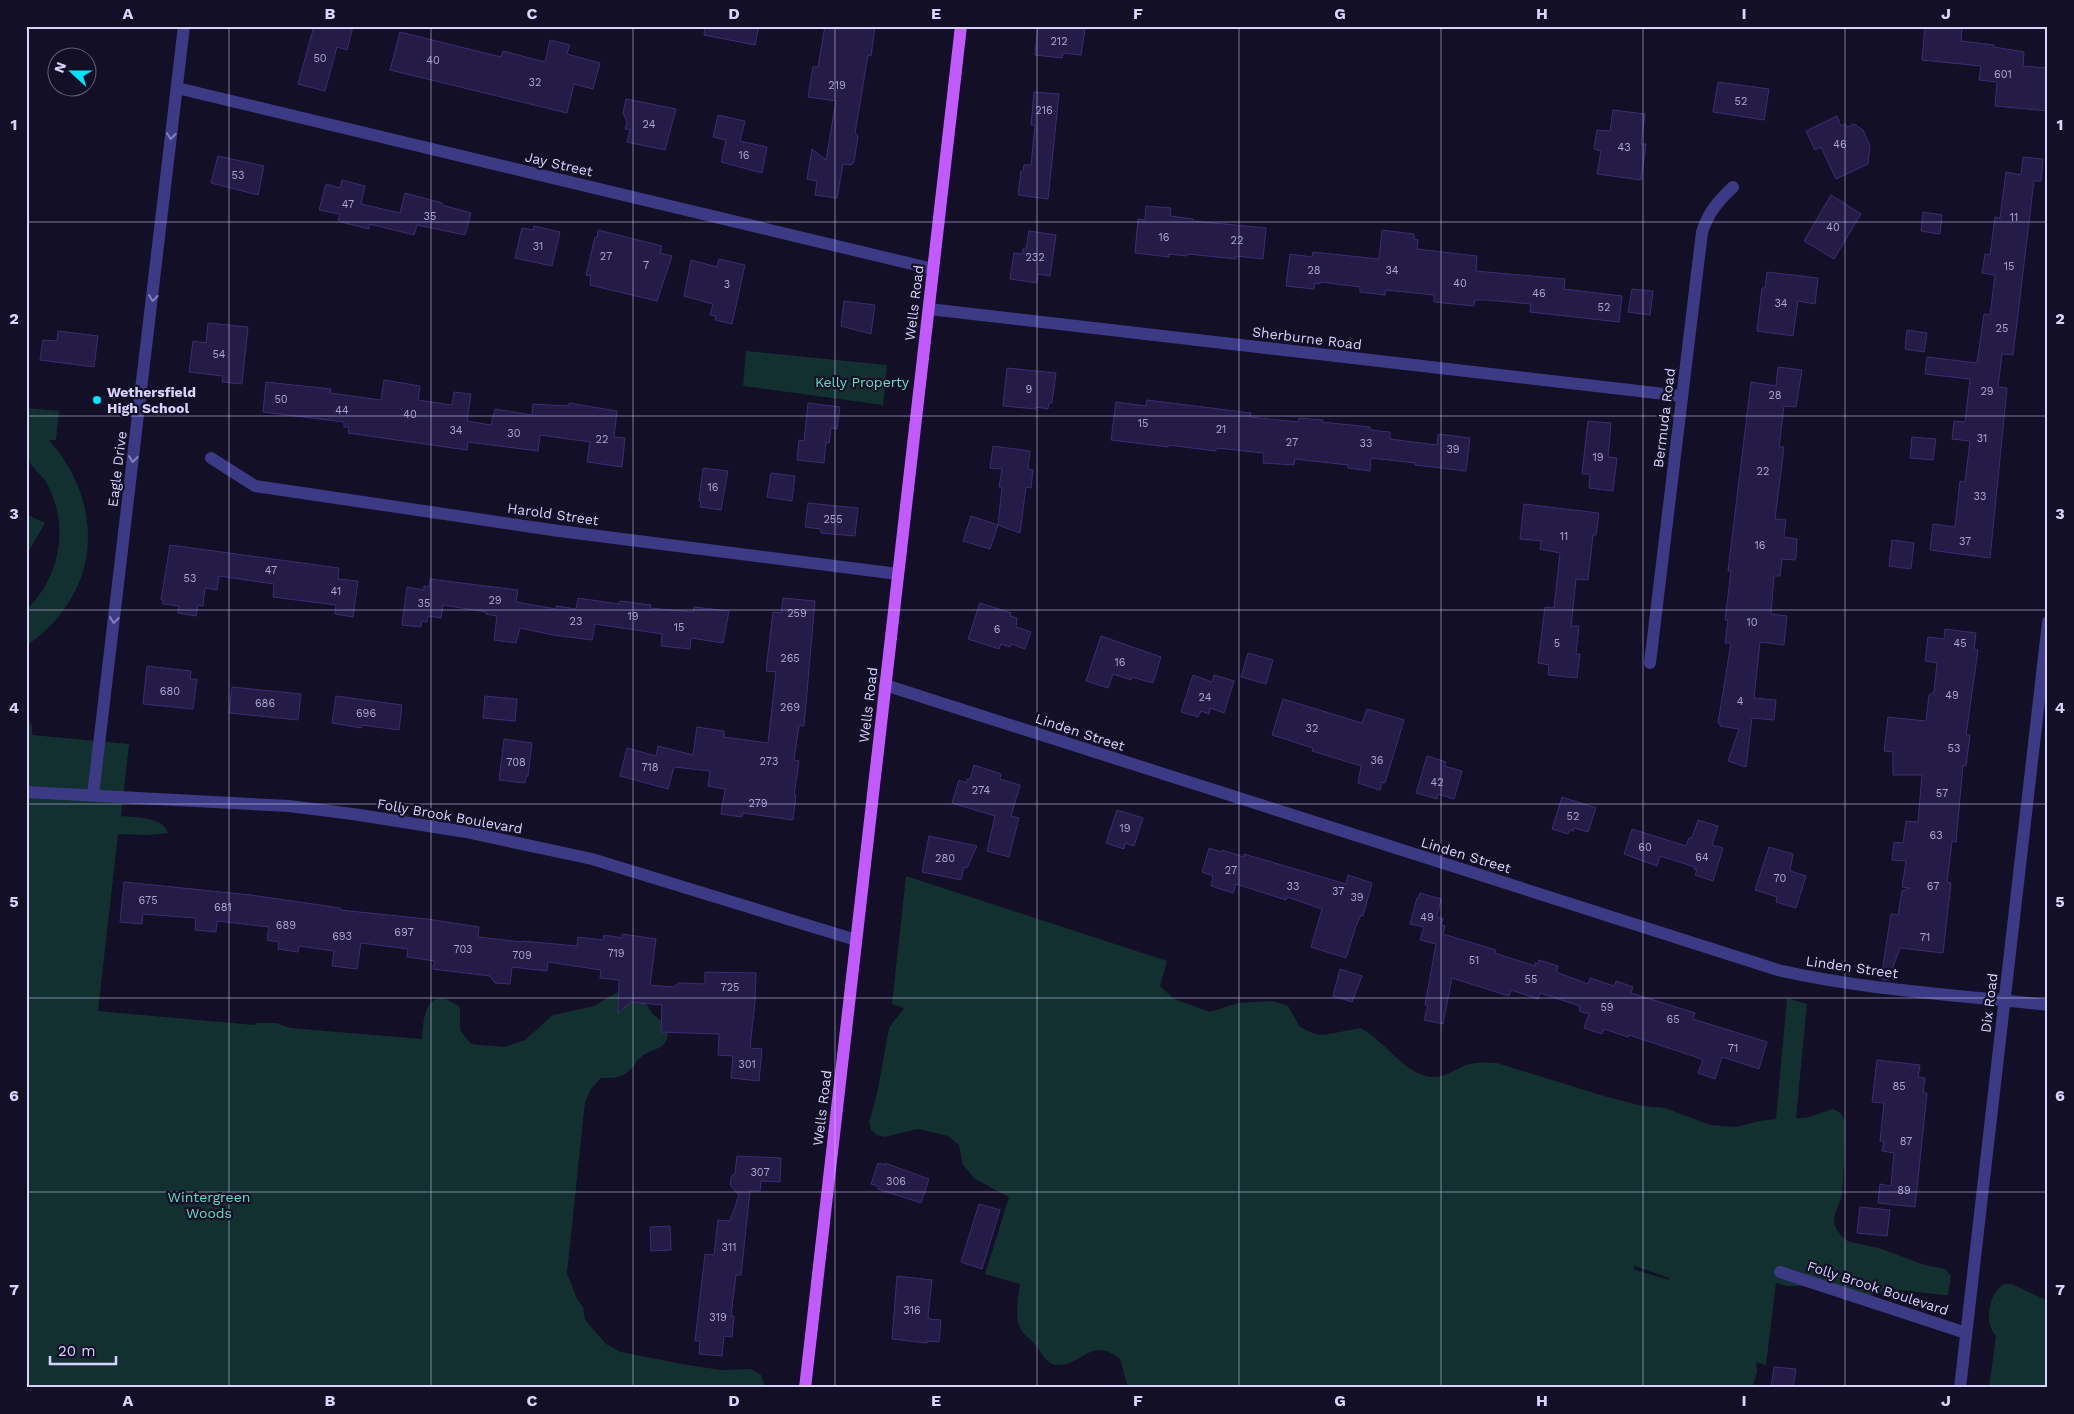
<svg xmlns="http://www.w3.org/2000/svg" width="2074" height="1414" viewBox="0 0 2074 1414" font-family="'Work Sans',sans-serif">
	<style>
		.green { fill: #12302f; fill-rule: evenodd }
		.building { fill: #241b47; stroke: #3b2d73 }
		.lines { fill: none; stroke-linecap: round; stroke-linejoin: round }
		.minor { stroke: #3d3a85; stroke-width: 12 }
		.major { stroke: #c25bff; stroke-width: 12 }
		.oneway { stroke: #837fbc }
		.grid { fill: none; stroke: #d9d4ff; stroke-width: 1; stroke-opacity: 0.55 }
		.poi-dot { fill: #00e5ff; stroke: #130f26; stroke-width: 2 }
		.labels { text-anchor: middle; stroke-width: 4.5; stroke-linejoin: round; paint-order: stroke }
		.number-label { font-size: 11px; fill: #aca6d1 }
		.street-label { font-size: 14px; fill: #d9d4ff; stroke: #130f26 }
		.park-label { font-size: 14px; fill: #5fe0c0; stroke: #130f26 }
		.poi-label { font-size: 14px; font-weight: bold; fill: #d9d4ff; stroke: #130f26; text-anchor: start }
		.neatline { fill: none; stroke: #d9d4ff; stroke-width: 2 }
		.grid-label { font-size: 16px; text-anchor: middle; font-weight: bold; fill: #d9d4ff }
	</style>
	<rect width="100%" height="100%" fill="#130f26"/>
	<path class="green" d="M746,351L887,365L883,405L743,386Z
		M26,408L59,411L56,440H49C107,506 101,595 26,646V610C61,577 70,524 46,482C41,474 31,467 27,458C24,452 26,417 26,408Z
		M26,514L45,523L26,556Z
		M26,713L32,726V735L129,744L121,816C136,818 163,816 168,833L149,835L118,834L98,1011L254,1025L257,1023H276L290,1028L422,1039C423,1027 423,994 445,999C450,1000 456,1005 460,1007V1030L471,1044L504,1047L525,1040L553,1015L594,1006L618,992L639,993L652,1013L667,1026C671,1052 653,1046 640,1058C637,1060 636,1064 633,1067C624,1078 614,1078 601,1078L591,1089L585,1102L567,1273L577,1299L583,1307L585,1320L606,1344L621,1352L682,1364L721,1370L751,1369L761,1375L765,1387L767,1388H26Z
		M906,876L1167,961L1160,986L1174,999L1210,1012L1238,1003L1273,1001L1288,1006L1300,1027L1315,1034L1324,1035L1360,1028C1384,1039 1405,1076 1433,1077C1444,1078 1456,1069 1466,1065C1476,1062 1486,1062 1497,1063L1607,1097L1643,1106L1665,1108L1710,1125L1736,1127L1759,1121L1776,1119L1787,998L1807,1004L1796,1118H1805L1833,1109C1838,1111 1842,1113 1844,1119C1846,1123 1843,1188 1842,1195C1840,1203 1834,1213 1834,1221C1835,1229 1842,1239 1850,1242L1879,1248L1925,1265L1945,1269L1951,1276L1948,1295H1944L1889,1289L1857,1300L1810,1286H1786L1776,1283L1766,1365L1756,1362L1757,1372L1752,1388H1128L1120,1359C1092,1336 1084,1364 1059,1365C1047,1366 1043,1354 1037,1347C1030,1338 1021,1334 1018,1323C1016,1311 1018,1296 1020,1284L985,1274L1009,1197L975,1179L963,1165L959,1145L948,1136L918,1129L885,1137L877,1135L871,1130L869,1122L877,1094L889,1028L904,1008L892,1004ZM1635,1266L1669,1278V1280L1633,1269Z
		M2004,1284H2012L2048,1301V1388H1989L1996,1336C1984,1324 1988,1293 2004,1284Z"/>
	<path class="building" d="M314,26H353L347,50L337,47L325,91L298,84Z
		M705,26H759L755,45L704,35Z
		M825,26H875L871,56L868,55L855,133L858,136L854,162L851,165L843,164L837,198L815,195L817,181L807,179L812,149L826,160L836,101L808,97L813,67H818Z
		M1038,26L1085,29L1081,55L1063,53L1062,58L1035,55Z
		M1925,26L1962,28L1961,41L1994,45V47L2024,52L2023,66L2048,68V111L1995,106L1997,82L1979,80L1981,66L1922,60Z
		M400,32L501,57L503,51L545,62L550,40L570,45L567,54L600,63L593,89L574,84L567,113L390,70Z
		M1718,82L1769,89L1764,120L1713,112Z
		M1034,92L1059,94L1048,199L1018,195L1021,171H1023L1024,165H1031L1035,125H1031Z
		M626,99L676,109L665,150L627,142L630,130L625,129L627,122L623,113Z
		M1613,110L1645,114L1641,144H1646L1641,180L1597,174L1601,151L1594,149L1597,130L1610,131Z
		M718,115L745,121L740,141L767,147L762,173L721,162L726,140L713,137Z
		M1837,116L1841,126L1845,124L1847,127L1854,124L1863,130L1870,146L1868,164L1836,179L1821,147L1815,150L1806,131Z
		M218,156L264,166L258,195L211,183Z
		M2023,157L2043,159L2041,181H2034L2013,355L2002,354L1998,387L2007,388L1990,558L1930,550L1933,524L1955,527L1960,481L1965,482L1970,441L1952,439L1954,421L1965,422L1970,379L1925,374L1927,357L1977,363L1984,314L1990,315L1995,275L1982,273L1985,254L1990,255L1995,217L2000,218L2006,172L2021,175Z
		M342,180L365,186L361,204L400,213L405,193L442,203V205L471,213L465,235L417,225L414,235L370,224L369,229L341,222L338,220L340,214L319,210L326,184L340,188Z
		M1831,195L1861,214L1834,259L1804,241Z
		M1146,206L1171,208L1170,216L1193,219V221L1266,228L1263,259L1236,256V259L1188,254L1187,256L1169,254V257L1135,253L1138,219L1145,220Z
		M1923,212L1942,215L1940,234L1921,231Z
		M534,226L560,232L552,266L515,258L522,228L533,230Z
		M598,230L662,246L660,253L672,256L657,301L590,285L591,276L586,275L595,237H597Z
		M1382,230L1414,234V239L1418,240L1417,249L1477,256L1476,271L1565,279L1564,289L1622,296L1619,322L1530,312L1531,304L1487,300H1475L1474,306L1434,302V295L1386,290L1385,295L1360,292V287L1320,282V284L1315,283L1314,289L1286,286L1290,254L1312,257L1313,252L1379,259Z
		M1029,231L1056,235L1050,276L1038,274L1037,283L1010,279L1014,253L1022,254L1023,249H1026Z
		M719,259L745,265L732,324L715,320L716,316L710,315L713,304L684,296L691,260L717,267Z
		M1767,272L1818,278L1815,304L1798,301L1793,336L1757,331L1762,288H1765Z
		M1632,289L1653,291L1650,315L1628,312Z
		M844,301L875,305L871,334L841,326Z
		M208,323L248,327L242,384L222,382L223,376L189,372L193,341L206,343Z
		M1907,330L1927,333L1924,352L1905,349Z
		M58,331L98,336L94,367L40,360L43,340L57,341Z
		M1778,367L1802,370L1796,407L1784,406L1779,447H1784L1775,519L1786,520L1784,537L1797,539L1796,557L1795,560L1782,559L1780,576H1774L1771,614L1787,616L1784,645L1760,642L1754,698L1776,700L1774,720L1752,718L1746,767L1728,761L1739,729L1720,726V723H1718L1731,643H1725L1728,620H1725L1731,571H1728L1751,382L1776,386Z
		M1007,368L1056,373L1052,403H1049L1048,409L1036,407V409L1003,406Z
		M384,380L420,386L418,400L452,405L454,392L471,394L467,421L491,425L495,409L532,415L533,404L569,406V403L617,411L614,437L625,438L622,467L587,462L590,442L540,435L538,451L468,442L467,450L348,433L349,427H344V422L263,412L266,382L331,389L330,393L381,400Z
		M1147,400L1251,413L1250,417L1298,422L1299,418L1323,420L1322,422L1370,427V430L1390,432V439L1437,445L1438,434L1470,438L1466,471L1415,465L1416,463L1371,458L1370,471L1348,468V465L1295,459L1294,465L1263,463L1264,453L1216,448V451L1168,445V447L1111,440L1116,402L1146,406Z
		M808,403L840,407L837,429L831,428L829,443L826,442L824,463L797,460L799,440L804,441Z
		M1588,421L1611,423L1608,457L1617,458L1613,491L1589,488L1590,474H1582Z
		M1912,437L1936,439L1933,460L1910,458Z
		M993,446L1030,451L1028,469L1033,470L1031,488L1026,487L1020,533L998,525L990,549L963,541L971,516L998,525L1002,487H999L1002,469L990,468Z
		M703,468L728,471L721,510L700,507L701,501H699Z
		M771,473L795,476L792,501L767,497Z
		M808,503L858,508L855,536L821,533V529L805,527Z
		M1524,504L1599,513L1596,535H1593L1588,580L1576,579L1571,626H1579L1576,654H1580L1577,678L1548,675L1549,665L1538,663L1545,607L1554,608L1560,553L1540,549L1541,541L1520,539Z
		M1892,540L1914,543L1911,569L1889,566Z
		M170,545L339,568L338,579L358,581L353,617L335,614L336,605L273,597L274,584L219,576L217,590L205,588L203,606L198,605L196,616L178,613L179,606L163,604V600H161Z
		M430,579L518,590L516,602L556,609V606L576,609L578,598L619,604L620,601L651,605L650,608L693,612L694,607L729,611L723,643L691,638L690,649L661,646L662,634L595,624L592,640L553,635L520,628L516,643L494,640L497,616L486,614V612L443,605L441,618L428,616L427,622L422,621L421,627L402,625L407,587L424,590V586L429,587Z
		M783,598L815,601L804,726L799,725L794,760L799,761L794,795H796L793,820L743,813L742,817L721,814L725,789L708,786L710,771L674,767L668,789L620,776L627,748L656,756L658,746L693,755L697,727L724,731V737L768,743L776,672L766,671L773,612L781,613Z
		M980,603L1011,613L1010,616L1017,618L1016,627L1031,632L1025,649L1011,644L1010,647L1001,644L999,649L968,639Z
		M1945,629L1976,633L1974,650H1978L1966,735H1970L1966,766L1963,765L1956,842L1952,841L1947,882L1951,883L1943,953L1900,948L1888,980H1884L1881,979L1891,914L1898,915L1902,891L1910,888L1902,887L1906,861L1892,860L1894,842L1903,843L1906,821L1918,822L1922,775H1893V752L1884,751L1888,717L1926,721L1929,695L1934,692L1937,663L1925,661L1928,637L1944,639Z
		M1101,636L1161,657L1153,683L1132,677L1131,680L1113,674L1108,688L1086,681Z
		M1248,653L1273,660L1266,684L1241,677Z
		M147,666L191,671L190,679H197L193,709L143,704Z
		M1193,675L1212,682L1214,675L1234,681L1224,713L1210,708L1209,714L1201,711L1198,717L1181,712Z
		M232,687L301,694L298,720L229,713Z
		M336,696L402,705L399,730L362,725L361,728L332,723Z
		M485,696L517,699L515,721L483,718Z
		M1283,699L1362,723L1367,709L1404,720L1385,783L1382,782L1380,790L1358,783L1361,766L1312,751L1313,748L1272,735Z
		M504,739L532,743L528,776H526L525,783L499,780Z
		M1427,756L1446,762L1444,766L1462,771L1454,799L1438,794L1437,799L1416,793Z
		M974,765L1001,774L1000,779L1020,785L1011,816L1019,818L1009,857L987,851L995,816L952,803L959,780L966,783L967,779H970Z
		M1562,797L1596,808L1588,832L1574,828L1573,831L1570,830L1568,834L1552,829Z
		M1117,810L1143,818L1134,846L1125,843L1124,849L1106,843Z
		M1698,820L1718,826L1712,845L1723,848L1713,881L1695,875L1697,870L1694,869L1695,867L1660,856L1657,866L1624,854L1632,829L1686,846L1689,838H1692Z
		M929,836L977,846L967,868L964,867L961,880L922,872Z
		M1769,847L1793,854L1790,871L1806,876L1796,908L1776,902L1777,897L1755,890Z
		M1209,848L1221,852L1222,850L1244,857V854L1346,884L1348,875L1372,883L1363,916L1361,915L1356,926L1346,958L1311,947L1322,909L1287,897L1286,900L1236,884L1233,893L1211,886L1213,876L1202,872Z
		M124,882L251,895L340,908V910L427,919L479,927L478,937L522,942V941L577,946L578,937L603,940L604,935L622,938V934L656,939L650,985L674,987L679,983L705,984V972L756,973L755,1002L750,1048L762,1049L759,1081L731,1078L733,1056L718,1055L719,1034L661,1032L662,1005L631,1002L618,1013L619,980L600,978L601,970L548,962L547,971L512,967L510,984L495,983L490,976L433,969L435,961L407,957L408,949L361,943L357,969L332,966L334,951L299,946L298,952L278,949L279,942L267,940L269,927L217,921L216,932L195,930L196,918L143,914L142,924L120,922Z
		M1420,893L1441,899L1437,917L1443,919L1441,925L1445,926L1443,934L1496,950L1495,953L1535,966V963L1538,964L1539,960L1558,966L1556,972L1588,984L1590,978L1614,986L1616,981L1633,987L1631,993L1695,1013L1693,1019L1767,1042L1759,1069L1722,1057L1715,1079L1698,1073L1703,1060L1696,1057L1629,1035L1628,1037L1604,1029L1602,1034L1584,1028L1589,1014L1579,1011L1580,1006L1540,993L1538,999L1511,990L1509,996L1452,978L1443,1024L1424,1020L1428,1005H1425L1436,944L1420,940L1424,927L1410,924L1417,898L1418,899Z
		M1340,969L1362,976L1352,1002L1333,996Z
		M1877,1060L1920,1065L1918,1077L1925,1078L1923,1093H1927L1915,1207L1878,1203L1880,1184L1891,1186L1894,1153L1882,1151L1884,1141H1880L1884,1103L1872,1102Z
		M737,1156L781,1158L780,1182L761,1181L760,1191H750L741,1275H736L731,1316H734L732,1337L724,1336L722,1356L699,1354L700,1341H695L705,1254L714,1255L718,1220L730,1221L739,1195L730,1185L731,1177L735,1173Z
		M878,1163L885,1165V1163L929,1179L921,1203L878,1189V1186L871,1184Z
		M979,1204L1000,1210L982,1269L961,1262Z
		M1860,1207L1890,1210L1887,1236L1857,1233Z
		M670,1226L671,1250L651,1251L650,1227Z
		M897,1276L932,1280L928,1316L929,1319L941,1320L939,1342L927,1341V1343L892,1339Z
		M1774,1367L1796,1369L1793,1388H1771Z"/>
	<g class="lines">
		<path class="minor" d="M177,88L933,269
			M929,309L1682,396
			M211,458L255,486L559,531L898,574
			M1650,663L1702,232C1708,213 1718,201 1733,187
			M885,685L1778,970C1866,990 1958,995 2048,1005
			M26,792L289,806L353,814L466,832L592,859L856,940
			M93,795L184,26
			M1780,1272L1966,1333
			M1960,1388L2048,622"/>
		<path class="major" d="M805,1388L961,26"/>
	</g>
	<defs><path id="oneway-chevron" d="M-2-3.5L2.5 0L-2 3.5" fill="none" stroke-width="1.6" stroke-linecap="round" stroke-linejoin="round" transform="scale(1.25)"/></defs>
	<g class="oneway">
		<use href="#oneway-chevron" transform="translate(171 136) rotate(97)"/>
		<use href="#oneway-chevron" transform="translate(153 298) rotate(97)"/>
		<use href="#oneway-chevron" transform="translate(133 459) rotate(97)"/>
		<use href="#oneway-chevron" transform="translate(114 620) rotate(97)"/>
	</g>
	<path class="grid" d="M229,26V1388M431,26V1388M633,26V1388M835,26V1388M1037,26V1388M1239,26V1388M1441,26V1388M1643,26V1388M1845,26V1388M26,222H2048M26,416H2048M26,610H2048M26,804H2048M26,998H2048M26,1192H2048"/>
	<circle class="poi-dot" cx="97" cy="400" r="5"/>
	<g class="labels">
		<g class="number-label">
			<text x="1059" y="45">212</text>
			<text x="320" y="62">50</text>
			<text x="433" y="64">40</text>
			<text x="2003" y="78">601</text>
			<text x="535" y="86">32</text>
			<text x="837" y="89">219</text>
			<text x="1741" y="105">52</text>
			<text x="1044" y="114">216</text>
			<text x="649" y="128">24</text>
			<text x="1840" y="148">46</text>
			<text x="1624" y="151">43</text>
			<text x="744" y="159">16</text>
			<text x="238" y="179">53</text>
			<text x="348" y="208">47</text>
			<text x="430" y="220">35</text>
			<text x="2014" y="221">11</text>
			<text x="1833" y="231">40</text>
			<text x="1164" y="241">16</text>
			<text x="1237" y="244">22</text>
			<text x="538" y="250">31</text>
			<text x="606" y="260">27</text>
			<text x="1035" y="261">232</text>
			<text x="646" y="269">7</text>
			<text x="2009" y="270">15</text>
			<text x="1314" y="274">28</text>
			<text x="1392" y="274">34</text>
			<text x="1460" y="287">40</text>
			<text x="727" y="288">3</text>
			<text x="1539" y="297">46</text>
			<text x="1781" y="307">34</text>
			<text x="1604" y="311">52</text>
			<text x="2002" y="332">25</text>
			<text x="219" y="358">54</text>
			<text x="1029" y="393">9</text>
			<text x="1987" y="395">29</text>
			<text x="1775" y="399">28</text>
			<text x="281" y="403">50</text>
			<text x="342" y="414">44</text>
			<text x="410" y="418">40</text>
			<text x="1143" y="427">15</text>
			<text x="1221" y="433">21</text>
			<text x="456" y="434">34</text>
			<text x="514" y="437">30</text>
			<text x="1982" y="442">31</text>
			<text x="602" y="443">22</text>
			<text x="1292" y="446">27</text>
			<text x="1366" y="447">33</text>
			<text x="1453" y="453">39</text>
			<text x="1598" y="461">19</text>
			<text x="1763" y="475">22</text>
			<text x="713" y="491">16</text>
			<text x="1980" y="500">33</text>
			<text x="833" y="523">255</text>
			<text x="1564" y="540">11</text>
			<text x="1965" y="545">37</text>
			<text x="1760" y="549">16</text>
			<text x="271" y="574">47</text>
			<text x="190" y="582">53</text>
			<text x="336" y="595">41</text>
			<text x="495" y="604">29</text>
			<text x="424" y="607">35</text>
			<text x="797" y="617">259</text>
			<text x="633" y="620">19</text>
			<text x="576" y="625">23</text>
			<text x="1752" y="626">10</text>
			<text x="679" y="631">15</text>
			<text x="997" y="633">6</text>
			<text x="1557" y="647">5</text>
			<text x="1960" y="647">45</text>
			<text x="790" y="662">265</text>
			<text x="1120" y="666">16</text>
			<text x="170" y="695">680</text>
			<text x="1952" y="699">49</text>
			<text x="1205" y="701">24</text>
			<text x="1740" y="705">4</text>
			<text x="265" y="707">686</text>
			<text x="790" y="711">269</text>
			<text x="366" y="717">696</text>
			<text x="1312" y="732">32</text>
			<text x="1954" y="752">53</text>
			<text x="1377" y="764">36</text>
			<text x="769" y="765">273</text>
			<text x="516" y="766">708</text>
			<text x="650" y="771">718</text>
			<text x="1437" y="786">42</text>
			<text x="981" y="794">274</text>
			<text x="1942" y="797">57</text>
			<text x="758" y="807">279</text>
			<text x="1573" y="820">52</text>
			<text x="1125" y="832">19</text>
			<text x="1936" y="839">63</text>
			<text x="1645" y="851">60</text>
			<text x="1702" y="861">64</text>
			<text x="945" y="862">280</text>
			<text x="1231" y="874">27</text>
			<text x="1780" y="882">70</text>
			<text x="1293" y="890">33</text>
			<text x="1933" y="890">67</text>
			<text x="1338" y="895">37</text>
			<text x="1357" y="901">39</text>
			<text x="148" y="904">675</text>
			<text x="223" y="911">681</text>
			<text x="1427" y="921">49</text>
			<text x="286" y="929">689</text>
			<text x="404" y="936">697</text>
			<text x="342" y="940">693</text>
			<text x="1925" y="941">71</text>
			<text x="463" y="953">703</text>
			<text x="616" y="957">719</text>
			<text x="522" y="959">709</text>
			<text x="1474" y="964">51</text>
			<text x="1531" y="983">55</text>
			<text x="730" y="991">725</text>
			<text x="1607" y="1011">59</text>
			<text x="1673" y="1023">65</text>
			<text x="1733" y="1052">71</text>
			<text x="747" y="1068">301</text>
			<text x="1899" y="1090">85</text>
			<text x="1906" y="1145">87</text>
			<text x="760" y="1176">307</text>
			<text x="896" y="1185">306</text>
			<text x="1904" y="1194">89</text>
			<text x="729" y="1251">311</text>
			<text x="912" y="1314">316</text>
			<text x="718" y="1321">319</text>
		</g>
		<g class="street-label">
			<text transform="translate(559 164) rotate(13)" y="5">Jay Street</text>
			<text transform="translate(914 303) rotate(-83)" y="5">Wells Road</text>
			<text transform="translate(1307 338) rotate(7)" y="5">Sherburne Road</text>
			<text transform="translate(1664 418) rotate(-83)" y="5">Bermuda Road</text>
			<text transform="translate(117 469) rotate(-83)" y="5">Eagle Drive</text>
			<text transform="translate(553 514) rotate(8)" y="5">Harold Street</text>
			<text transform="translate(868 705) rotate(-83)" y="5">Wells Road</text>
			<text transform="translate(1080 732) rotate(18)" y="5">Linden Street</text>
			<text transform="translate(450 816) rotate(10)" y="5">Folly Brook Boulevard</text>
			<text transform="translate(1466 855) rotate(17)" y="5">Linden Street</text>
			<text transform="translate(1852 967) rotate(8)" y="5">Linden Street</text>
			<text transform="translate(1989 1003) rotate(-83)" y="5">Dix Road</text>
			<text transform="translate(822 1108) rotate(-83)" y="5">Wells Road</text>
			<text transform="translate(1878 1288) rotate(18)" y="5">Folly Brook Boulevard</text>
		</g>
		<g class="park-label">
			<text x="862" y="387">Kelly Property</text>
			<text x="209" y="1202">Wintergreen<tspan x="209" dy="16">Woods</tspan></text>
		</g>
		<g class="poi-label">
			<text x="107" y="397">Wethersfield<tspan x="107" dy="16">High School</tspan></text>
		</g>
	</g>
	<rect width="2074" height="1414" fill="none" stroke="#130f26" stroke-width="55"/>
	<g transform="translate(72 72) rotate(291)"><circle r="24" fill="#130f26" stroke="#625e7d"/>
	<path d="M0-4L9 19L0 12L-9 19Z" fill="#00e5ff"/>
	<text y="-8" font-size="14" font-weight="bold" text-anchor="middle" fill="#d9d4ff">N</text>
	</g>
	<path d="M50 1356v8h66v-8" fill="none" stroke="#d9d4ff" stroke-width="2.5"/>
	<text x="58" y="1356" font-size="15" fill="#d9d4ff" stroke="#130f26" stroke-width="4" paint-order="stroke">20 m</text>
	<rect x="28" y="28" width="2018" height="1358" class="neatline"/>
	<g class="grid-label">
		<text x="128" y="19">A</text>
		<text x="330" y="19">B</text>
		<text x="532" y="19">C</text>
		<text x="734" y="19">D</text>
		<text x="936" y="19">E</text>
		<text x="1138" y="19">F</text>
		<text x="1340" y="19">G</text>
		<text x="1542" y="19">H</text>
		<text x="1744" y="19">I</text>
		<text x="1946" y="19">J</text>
		<text x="14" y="130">1</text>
		<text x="2060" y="130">1</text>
		<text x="14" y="324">2</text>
		<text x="2060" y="324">2</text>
		<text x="14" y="519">3</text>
		<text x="2060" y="519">3</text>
		<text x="14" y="713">4</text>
		<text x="2060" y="713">4</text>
		<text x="14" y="907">5</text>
		<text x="2060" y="907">5</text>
		<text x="14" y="1101">6</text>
		<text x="2060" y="1101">6</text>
		<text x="14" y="1295">7</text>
		<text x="2060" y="1295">7</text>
		<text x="128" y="1406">A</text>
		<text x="330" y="1406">B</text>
		<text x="532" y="1406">C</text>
		<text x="734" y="1406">D</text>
		<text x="936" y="1406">E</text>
		<text x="1138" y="1406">F</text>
		<text x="1340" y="1406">G</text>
		<text x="1542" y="1406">H</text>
		<text x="1744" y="1406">I</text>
		<text x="1946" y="1406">J</text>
	</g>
</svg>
